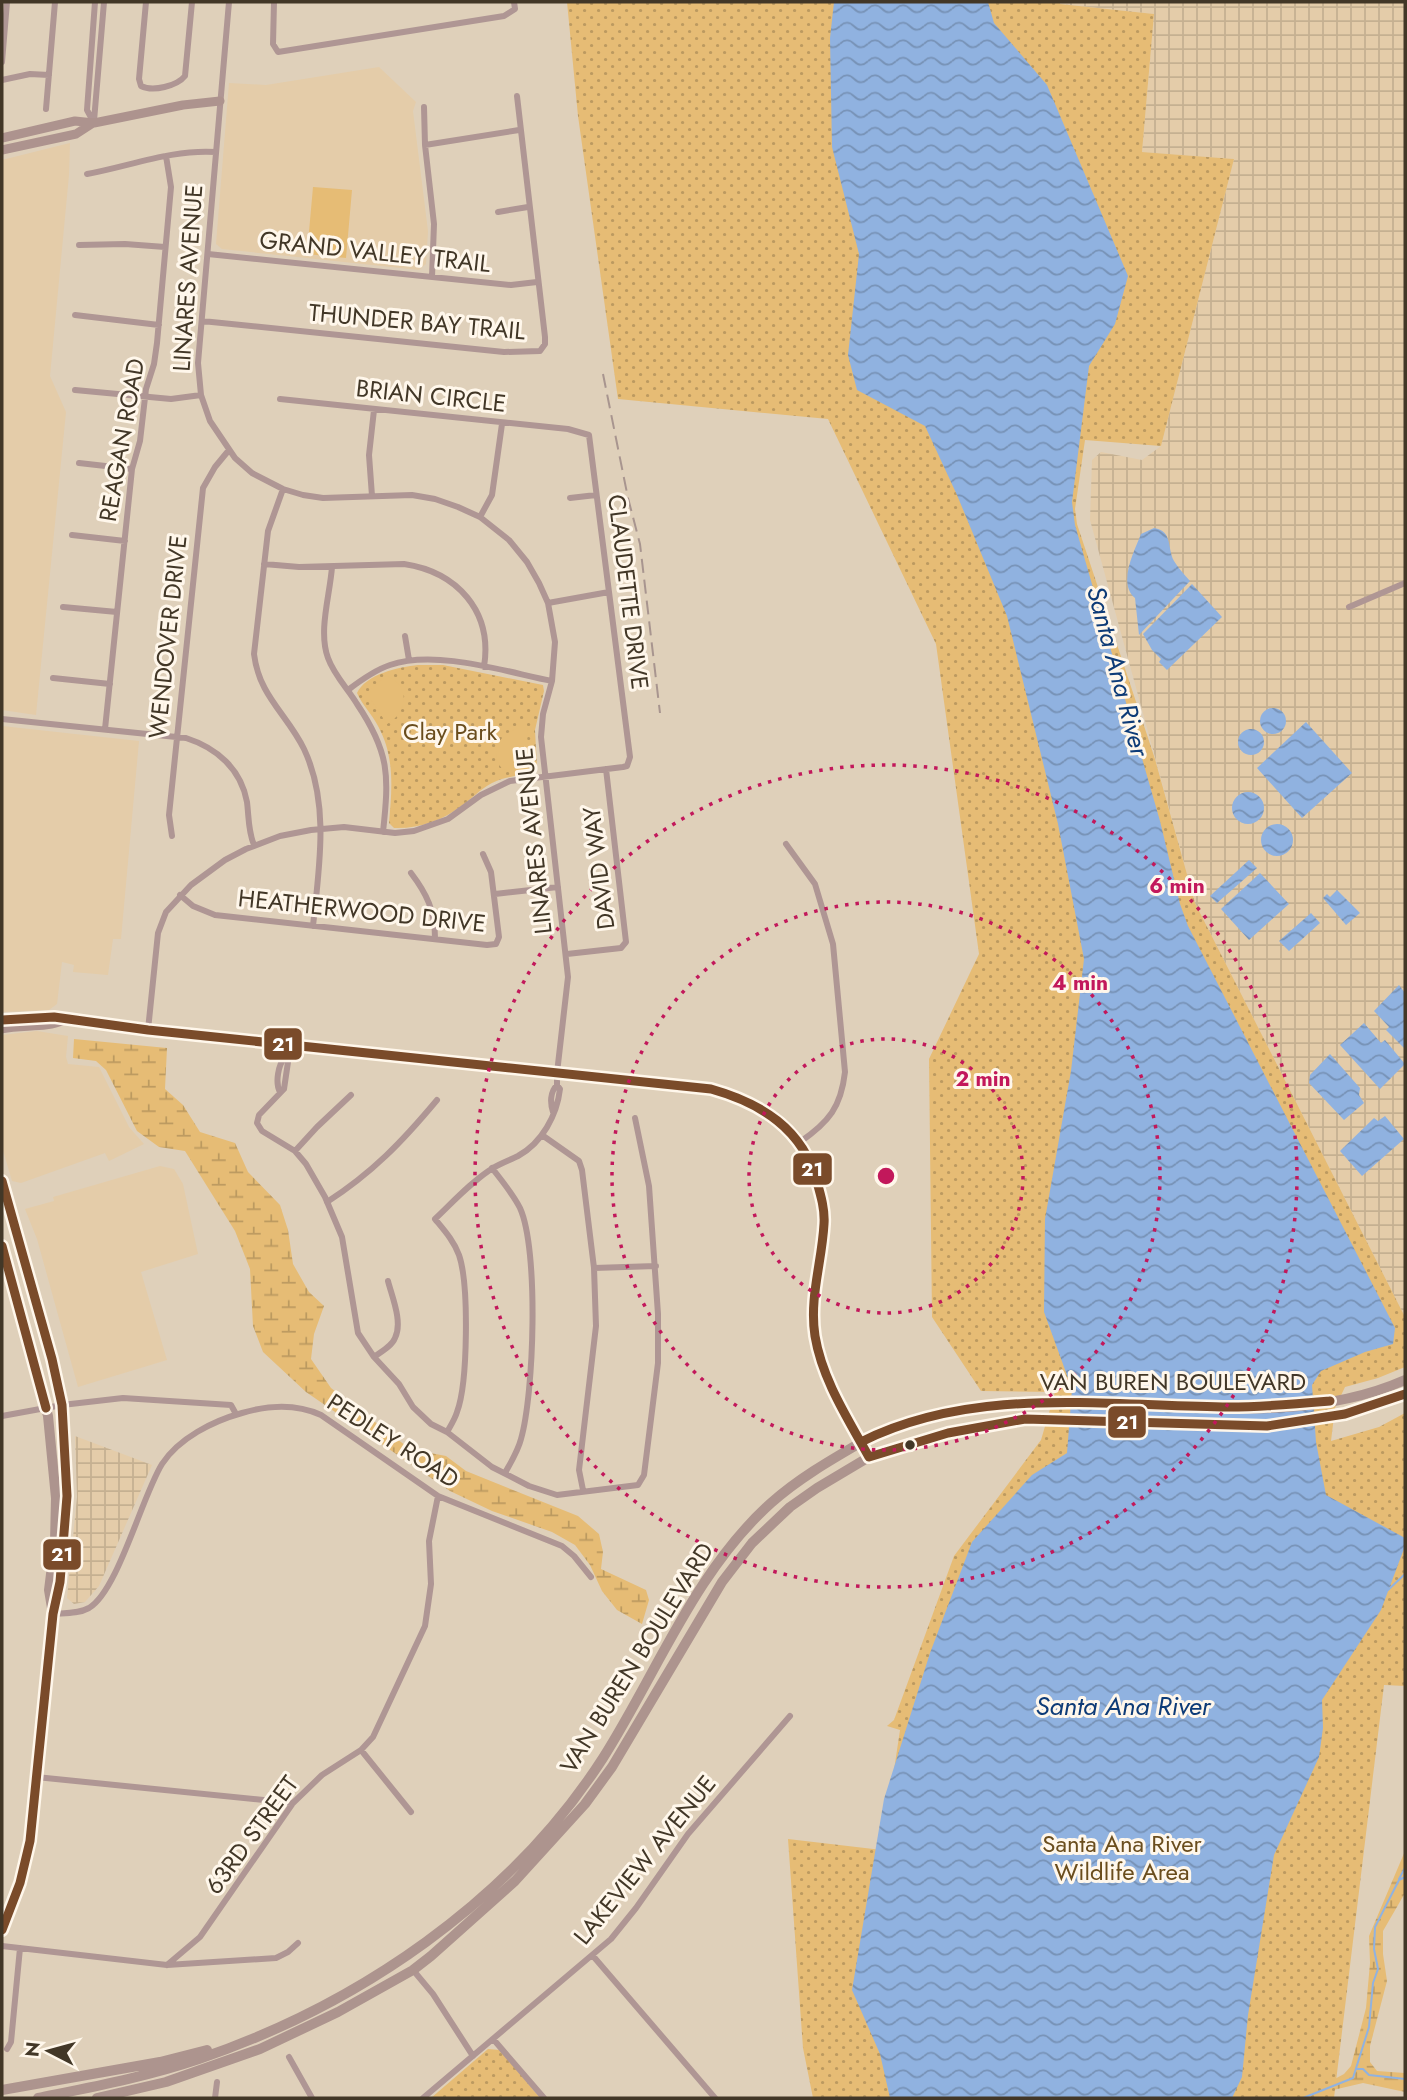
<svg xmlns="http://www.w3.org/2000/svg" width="1407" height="2100" viewBox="0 0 1407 2100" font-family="Jost,sans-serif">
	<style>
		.built { fill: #e4cca9 }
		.industrial { fill: url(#industrial-grid) }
		.wetland { fill: url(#wetland-marsh) }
		.park { fill: url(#park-dots) }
		.garden { fill: #e6bc75 }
		.water { fill: url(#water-waves) }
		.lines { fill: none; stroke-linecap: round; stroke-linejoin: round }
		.stream { stroke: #90b2e0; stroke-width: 2 }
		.street { stroke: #af9694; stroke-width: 6 }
		.secondary { stroke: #ad938e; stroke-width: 9 }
		.primary { stroke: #ad948e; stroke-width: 10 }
		.rail { stroke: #a8958f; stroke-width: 2; stroke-dasharray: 14 7; stroke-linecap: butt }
		.bus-1-casing { stroke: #fff7eb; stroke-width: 14 }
		.bus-1 { stroke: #7a4b2a; stroke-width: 9 }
		.ring { fill: none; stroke: #c2185b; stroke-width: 3.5; stroke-dasharray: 3.5 7 }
		.bus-dot { fill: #423727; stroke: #fff7eb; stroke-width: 2.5 }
		.labels { text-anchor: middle; stroke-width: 6; stroke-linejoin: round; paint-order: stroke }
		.street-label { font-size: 24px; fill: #423727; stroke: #fff7eb }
		.park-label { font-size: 24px; fill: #6a4d1d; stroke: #fff7eb }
		.water-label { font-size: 26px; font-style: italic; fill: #0d3b77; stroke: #fff7eb }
		.centre { fill: #c2185b; stroke: #fff7eb; stroke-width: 3.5 }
		.ring-label { font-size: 21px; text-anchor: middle; font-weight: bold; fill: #c2185b; stroke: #fff7eb; stroke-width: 6; stroke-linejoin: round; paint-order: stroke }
		.line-badge { stroke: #fff7eb; stroke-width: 2.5 }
		.badge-label { font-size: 19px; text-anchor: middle; font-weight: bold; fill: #fff }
	</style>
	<defs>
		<pattern id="industrial-grid" width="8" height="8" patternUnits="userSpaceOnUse" patternTransform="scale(1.75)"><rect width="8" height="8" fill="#e4cca9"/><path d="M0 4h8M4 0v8" fill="none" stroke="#c5b091"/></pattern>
		<pattern id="wetland-marsh" width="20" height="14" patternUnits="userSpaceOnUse" patternTransform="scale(1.75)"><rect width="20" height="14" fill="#e6bc75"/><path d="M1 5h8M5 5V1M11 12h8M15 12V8" fill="none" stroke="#bc9a60"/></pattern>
		<pattern id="park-dots" width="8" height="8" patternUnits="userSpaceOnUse" patternTransform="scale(1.75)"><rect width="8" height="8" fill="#e6bc75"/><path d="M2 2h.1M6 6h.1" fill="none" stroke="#bc9a60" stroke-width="1.8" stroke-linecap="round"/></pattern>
		<pattern id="water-waves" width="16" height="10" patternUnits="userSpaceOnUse" patternTransform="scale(1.75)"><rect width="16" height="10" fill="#90b2e0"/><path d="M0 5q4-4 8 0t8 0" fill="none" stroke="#7792b6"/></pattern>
	</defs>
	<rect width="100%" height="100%" fill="#dfd0ba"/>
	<path class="built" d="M379,67L416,102L413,111L428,231L426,264L419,270L222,249L216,244L229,83L266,85Z
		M70,143L69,175L50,376L66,412L36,715L2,710V160Z
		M2,726L139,741L121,939H113L108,975L73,972L74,965L62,962L57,1004L49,1010L2,1012Z
		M37,1031L68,1036L66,1057L68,1064L99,1067L129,1127L144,1144L109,1161L105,1153L21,1183L12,1181L2,1147V1035Z
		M160,1166L174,1169L183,1184L198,1254L141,1272L167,1360L78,1387L37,1239L25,1209L54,1201L53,1197Z"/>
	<path class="industrial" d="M1060,2H1405V1317L1195,903L1090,520L1092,460L1101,452L1142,460L1161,446L1234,159L1142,152L1154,14L1060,4Z
		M75,1436L152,1465L99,1586L85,1602L74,1604L67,1598L77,1497Z"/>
	<path class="wetland" d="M74,1039L167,1048L165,1089L183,1105L200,1132L235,1143L248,1172L280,1205L288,1230L293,1264L309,1292L324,1306L314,1334L311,1359L331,1388L410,1449L446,1456L466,1471L578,1516L599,1534L603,1552L601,1569L646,1590L649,1600L642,1624L617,1610L602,1591L590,1565L575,1545L552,1532L492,1511L450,1491L306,1392L263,1352L253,1326L250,1269L235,1231L185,1151L159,1147L137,1131L106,1070L96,1061L73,1058Z
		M1405,1851V1893L1383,1931V1954L1387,1981L1370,2046V2062L1377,2071L1405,2073V2092L1363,2083L1299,2098L1344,2074L1351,2066L1366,2008L1370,1963L1369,1936Z"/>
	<path class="park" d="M567,2H1060V4L1154,14L1142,152L1234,159L1161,446L1085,440L1075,509L1077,524L1155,759L1195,903L1405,1317V1367L1378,1378L1345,1387L1335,1408L1331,1441L1379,1427L1405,1413V1686L1384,1685L1334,2098H813L803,2048L788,1839L882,1850L900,1730L887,1726L894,1720L954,1556L1041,1440L1055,1392L981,1391L932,1317L929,1059L979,954L936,644L828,419L618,399L578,116Z
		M418,665H443L543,685L544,691L535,730L537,767L535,772C520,776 506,776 492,783C480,789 472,799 461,806C442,821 418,829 394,828L389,823C392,789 395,757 378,726C372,714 362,705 357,693C366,674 399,667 418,665Z
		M488,2049L500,2050L540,2098H431Z"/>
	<path class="garden" d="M313,187L352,190L346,258L307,254Z
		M386,676C411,684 408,713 387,724L369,697L371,689Z
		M519,728H527L528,761L523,766L503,770C488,752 499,734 519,728Z"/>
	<path class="water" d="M834,2H988L994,23L1047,85L1128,276L1115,324L1089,366L1072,502L1075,525L1160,821L1180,904L1188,926L1395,1328L1393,1344L1365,1352L1321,1371L1312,1385L1316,1442L1326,1495L1405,1538V1546L1381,1610L1322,1700L1323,1728L1319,1757L1274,1855L1248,2015L1242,2077L1232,2098H890L880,2054L852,1990L884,1799L930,1653L972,1542L1032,1475L1067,1453L1072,1389L1044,1312L1045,1219L1071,1071L1084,959L1058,824L1007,616L957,495L925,426L857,390L848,355L859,254L832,147L830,38Z
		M1154,528C1173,531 1167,548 1174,561C1178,568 1184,574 1190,581L1139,635L1135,598C1117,583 1135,550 1141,534Z
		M1192,584L1222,617L1167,670L1159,662L1161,659L1152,650L1143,634Z
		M1260 721a13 13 0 1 1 26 0a13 13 0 1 1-26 0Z
		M1306,722L1352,773L1302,818L1257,768Z
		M1238 742a13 13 0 1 1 26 0a13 13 0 1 1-26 0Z
		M1232 808a16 16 0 1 1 32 0a16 16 0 1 1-32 0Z
		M1261 840a16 16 0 1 1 32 0a16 16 0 1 1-32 0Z
		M1249,860L1257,868L1217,903L1210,896Z
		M1260,873L1289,904L1249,940L1221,909Z
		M1337,890L1360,913L1346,925L1323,898L1327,894L1330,897Z
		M1311,913L1320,923L1289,951L1279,941Z
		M1399,985L1405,993V1049L1386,1030L1389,1027L1374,1011Z
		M1364,1023L1381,1043L1385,1040L1405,1064L1380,1089L1340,1045Z
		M1330,1054L1360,1088L1359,1095L1364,1103L1344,1120L1309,1083L1310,1075Z
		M1385,1116L1404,1139L1362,1176L1340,1151L1374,1118L1378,1121Z"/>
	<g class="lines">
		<path class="stream" d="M1388,1590L1405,1574
			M1399,1879L1405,1868
			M1357,2069H1363L1369,2075L1405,2079
			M1303,2098L1353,2078L1369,2027L1373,1983L1378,1969L1374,1949L1375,1927L1399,1880L1405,1877"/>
		<path class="street" d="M146,2L139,79L141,86C153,92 177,86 185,76L192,2
			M229,2L198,363L201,395L210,421L235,458L252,473L283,489L303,495L323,498L412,495L435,499L458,507L480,517L509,540L527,562L539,583L548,603L555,642L552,681L543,714L541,737L568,977L557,1073V1085L560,1089C557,1115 542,1143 518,1156C510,1160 501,1163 493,1168C472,1181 453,1202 435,1219C444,1230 454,1241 459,1255C469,1284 468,1383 457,1412C455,1419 451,1425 447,1432
			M274,2L273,44L278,52L504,16L515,9L514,2
			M2,62L7,2
			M2,80L30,74L49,75
			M424,107L425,145L434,224L432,277
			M46,109L55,2
			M94,121L104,2
			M94,123L87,110L95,2
			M425,145L519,130
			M87,174C130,166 173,149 216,152
			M498,212L528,207
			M79,245L125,244L165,247
			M208,254L511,285L537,282
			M75,315L159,325
			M202,321L504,352L540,351L545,344V337L517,96
			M75,390L171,399L201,395
			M79,463L132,469
			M283,489L268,531L254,654C259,696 287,714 304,749C330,804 319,868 313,926
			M372,496L369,455L374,410
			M570,498L596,495
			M480,517L492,495L502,424
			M72,535L125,541
			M264,564L299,567L404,564C457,572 493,611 484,667
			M332,567C330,595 318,631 328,658C334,675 348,689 357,704C390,753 389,776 383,832
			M548,603L609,592
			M63,607L117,612
			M1349,607L1405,583
			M405,636L409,660
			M53,678L110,684
			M348,690C361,680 375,670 390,665C436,649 506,672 552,681
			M2,719L186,738C217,748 241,769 247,802C249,818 248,831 254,845
			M105,729L132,469L140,441L146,389L154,364L157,343L171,187L166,156
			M172,836L169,815L203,488L215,467L229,450
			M786,844L815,884L833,944L845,1072C841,1107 829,1122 800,1142
			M411,873C427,894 435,911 435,938
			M495,894L558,887
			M180,895L193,906L215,915L487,945L496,944L499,937L491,872L483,854
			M567,954L621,948L626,942L606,769
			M148,1030L158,933L166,912L191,885L225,860L246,849L280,836L311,830L344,827L395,833L414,831L448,819L481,795L510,781L623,767L627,766L630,757L589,435L568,429L280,399
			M286,1044L285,1057L288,1062L284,1089L259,1115L257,1123L262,1131L295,1151L306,1164L325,1197L342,1237L358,1333L374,1357L399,1384L413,1407L431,1424L447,1432L492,1467L529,1486L557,1495L638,1485L644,1475L658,1363V1314L649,1186L635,1118
			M280,1092C275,1083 278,1065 285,1057
			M553,1112C550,1103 550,1092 557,1085
			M542,1135L579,1161L582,1170L594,1268L596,1326L579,1470L583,1490
			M295,1151L317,1127L351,1095
			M492,1168C502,1181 513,1194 520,1208C539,1250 534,1394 521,1439C518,1451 511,1462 505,1473
			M327,1202C372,1173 402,1142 437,1100
			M594,1268L656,1266
			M374,1357C381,1352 392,1346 395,1338C403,1322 392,1297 388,1281
			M2,1416L62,1405L123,1398L231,1405L236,1414
			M53,1614C65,1613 78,1614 89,1608C118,1591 142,1496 162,1464C179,1438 213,1421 242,1413C269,1405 295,1403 321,1415L438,1496L562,1546L574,1556L591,1577
			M361,1750L411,1812
			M36,1777L293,1803
			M2,1946L167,1965L276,1958L288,1952L298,1943
			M593,1956L715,2098
			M167,1965L200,1937L293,1803L322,1775L361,1750L373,1737L425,1626L431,1584L429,1541L438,1496
			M413,1970L433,1994L473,2056
			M494,2040L544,2098
			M7,2049L11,2042L20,1948
			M289,2057L312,2098
			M215,2098L217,2082
			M423,2098L611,1939L636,1908L688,1834L790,1716"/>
		<path class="secondary" d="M2,138L75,121L94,123L183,105L220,101
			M2,150L76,134L93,123
			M2,1020L28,1017H54L148,1030L711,1089C767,1101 809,1134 820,1192C822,1202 824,1213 824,1223C821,1260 809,1298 815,1335C821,1375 850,1421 869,1457
			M2,1029C22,1024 45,1029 64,1020"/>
		<path class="primary" d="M2,1181L52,1359L62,1405L67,1496L60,1582L53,1614L30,1841L20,1883L2,1930
			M2,1246L48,1416L56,1498L55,1542L49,1590L52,1608
			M2,2090L160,2062L207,2050
			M38,2098C92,2087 146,2077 199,2059C358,2005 511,1901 603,1758C657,1673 695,1571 771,1503C798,1479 829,1461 860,1443C881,1430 906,1424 930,1418C975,1406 1023,1401 1069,1401C1180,1403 1301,1426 1405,1380
			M97,2098L166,2082L260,2049L338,2012L413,1970L431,1956L515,1881L585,1804L612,1767L722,1582L752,1543L790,1507L817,1488L869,1457L948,1433L1025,1419L1267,1426L1345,1414L1405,1394"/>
		<path class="rail" d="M603,374L628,498L640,544L660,713"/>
		<defs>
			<path id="bus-1" d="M2,1020L54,1017L148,1030L711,1089C761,1103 803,1129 817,1182C821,1196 825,1210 824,1224C822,1262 809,1298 815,1336C822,1379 848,1419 869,1457L948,1433L1025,1419L1267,1426L1345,1414L1405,1394
				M2,1181L52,1359L62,1405L67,1496L60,1582L53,1614L30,1841L20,1883L2,1930
				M2,1246L46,1408
				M861,1442C974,1385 1107,1406 1229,1407C1263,1407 1296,1404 1330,1401"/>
		</defs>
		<use href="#bus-1" class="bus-1-casing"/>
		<use href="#bus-1" class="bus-1"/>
	</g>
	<g class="ring">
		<circle cx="886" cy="1176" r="137"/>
		<circle cx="886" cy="1176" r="274"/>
		<circle cx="886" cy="1176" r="411"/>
	</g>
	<circle class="bus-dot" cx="910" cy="1445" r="6"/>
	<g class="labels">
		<g class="street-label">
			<text transform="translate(375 252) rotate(6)" y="8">GRAND VALLEY TRAIL</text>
			<text transform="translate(188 278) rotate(-86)" y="8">LINARES AVENUE</text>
			<text transform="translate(417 322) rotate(5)" y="8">THUNDER BAY TRAIL</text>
			<text transform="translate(431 396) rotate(6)" y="8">BRIAN CIRCLE</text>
			<text transform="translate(122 440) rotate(-80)" y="8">REAGAN ROAD</text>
			<text transform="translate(628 592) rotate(83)" y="8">CLAUDETTE DRIVE</text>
			<text transform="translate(168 637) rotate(-84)" y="8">WENDOVER DRIVE</text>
			<text transform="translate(534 841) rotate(-96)" y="8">LINARES AVENUE</text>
			<text transform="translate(599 868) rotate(-97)" y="8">DAVID WAY</text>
			<text transform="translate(362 911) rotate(6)" y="8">HEATHERWOOD DRIVE</text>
			<text x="1173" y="1390">VAN BUREN BOULEVARD</text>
			<text transform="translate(393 1441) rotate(33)" y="8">PEDLEY ROAD</text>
			<text transform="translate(637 1658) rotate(-58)" y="8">VAN BUREN BOULEVARD</text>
			<text transform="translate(252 1835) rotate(-54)" y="8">63RD STREET</text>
			<text transform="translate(645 1860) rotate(-51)" y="8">LAKEVIEW AVENUE</text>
		</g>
		<g class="park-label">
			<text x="450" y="740">Clay Park</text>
			<text x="1122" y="1852">Santa Ana River<tspan x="1122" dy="28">Wildlife Area</tspan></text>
		</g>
		<g class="water-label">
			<text transform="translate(1118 671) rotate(75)" y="9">Santa Ana River</text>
			<text x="1123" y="1715">Santa Ana River</text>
		</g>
	</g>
	<circle cx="886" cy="1176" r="10" class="centre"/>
	<g class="ring-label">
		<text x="1177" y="893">6 min</text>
		<text x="1080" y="990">4 min</text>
		<text x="983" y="1086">2 min</text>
	</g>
	<g class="line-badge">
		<rect x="263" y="1027" width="40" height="34" rx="7" fill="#7a4b2a"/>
		<rect x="792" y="1152" width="41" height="34" rx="7" fill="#7a4b2a"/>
		<rect x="1107" y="1405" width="40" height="34" rx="7" fill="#7a4b2a"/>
		<rect x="42" y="1538" width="40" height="33" rx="7" fill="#7a4b2a"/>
	</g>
	<g class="badge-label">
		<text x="283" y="1051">21</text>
		<text x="812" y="1176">21</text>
		<text x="1127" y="1429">21</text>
		<text x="62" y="1561">21</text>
	</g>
	<rect width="1407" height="2100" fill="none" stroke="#423727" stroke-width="7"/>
	<g transform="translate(49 2051) rotate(276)" stroke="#fff7eb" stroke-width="5" paint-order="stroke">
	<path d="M0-5L12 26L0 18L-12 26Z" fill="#423727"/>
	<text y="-10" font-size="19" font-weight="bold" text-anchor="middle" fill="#423727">N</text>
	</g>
</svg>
